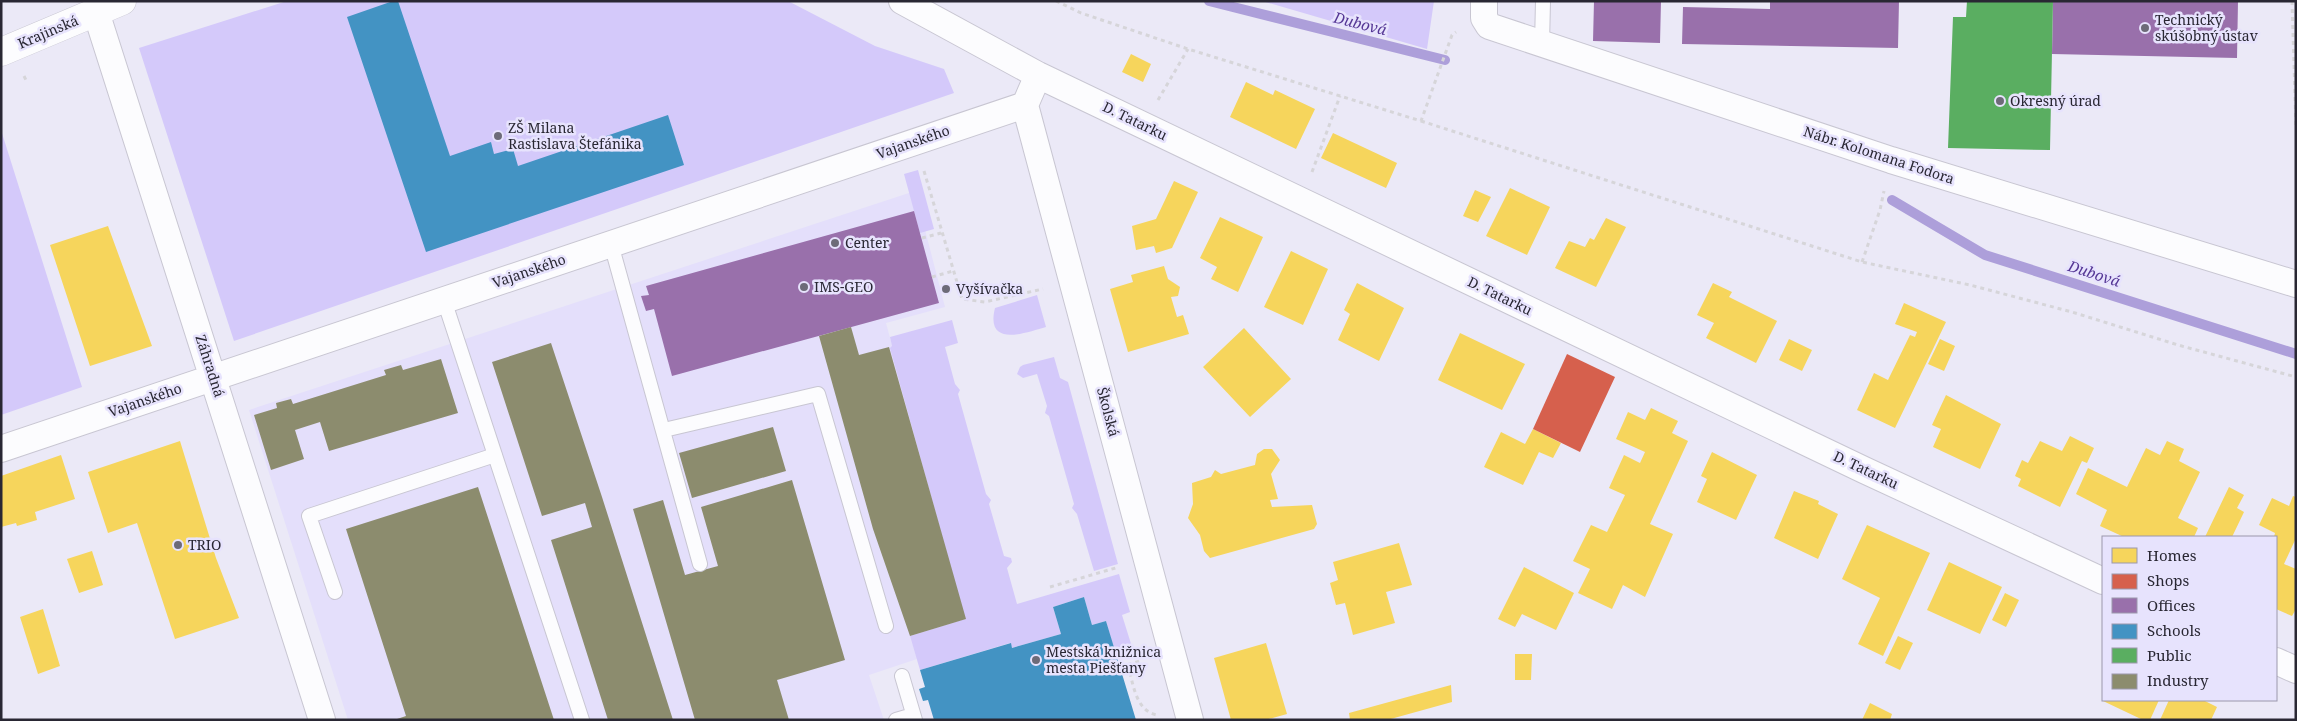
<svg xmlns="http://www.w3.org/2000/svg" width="2297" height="721" viewBox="0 0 2297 721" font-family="'Noto Serif',serif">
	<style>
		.built { fill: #e4dffb }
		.green { fill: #d4c9fa }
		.homes { fill: #f6d55c }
		.shops { fill: #d6604d }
		.offices { fill: #9970ab }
		.schools { fill: #4393c3 }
		.public { fill: #5aae61 }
		.industry { fill: #8c8c6e }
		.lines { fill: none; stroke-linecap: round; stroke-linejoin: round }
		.stream { stroke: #ad9fda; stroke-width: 10 }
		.lane-casing { stroke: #c8c6d2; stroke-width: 16 }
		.street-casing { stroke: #c8c6d2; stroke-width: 28 }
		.secondary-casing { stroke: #c8c6d2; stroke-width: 29 }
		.path { stroke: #d6d5d9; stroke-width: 3; stroke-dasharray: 4 4; stroke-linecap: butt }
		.lane { stroke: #fcfcfe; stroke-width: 14 }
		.street { stroke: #fcfcfe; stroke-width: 26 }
		.secondary { stroke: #fcfcfe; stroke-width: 28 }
		.poi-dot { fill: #6d6b78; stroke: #e7e3fd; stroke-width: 2 }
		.labels { text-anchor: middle; stroke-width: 5; stroke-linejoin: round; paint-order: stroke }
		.poi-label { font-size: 14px; fill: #292733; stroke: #e7e3fd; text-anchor: start }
		.street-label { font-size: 14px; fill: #292733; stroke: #e7e3fd }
		.water-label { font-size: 15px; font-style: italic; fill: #553795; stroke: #e7e3fd }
	</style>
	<rect width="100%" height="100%" fill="#ebe9f7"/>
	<path class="built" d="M915,191L945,307L886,323L966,619L910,636L917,659L869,675L884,720H348L249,410Z"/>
	<path class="green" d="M287,1H788L875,46L944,69L954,93L234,341L139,48Z
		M1262,1H1434L1427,49Z
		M1,130L82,387L1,415Z
		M918,170L934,229L920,233L904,174Z
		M1037,295L1046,327C1025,333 985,348 995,308Z
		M952,320L958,343L945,347L955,384L960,390L958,394L986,494L991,500L989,504L1004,556L1011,558L1012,562L1007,568L1017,604L1119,574L1130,612L1122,615L1132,647L1115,653L1106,621L1092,625L1084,597L1053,607L1061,634L1012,648L1010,643L920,670L910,636L965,619L890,348L892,346L890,337Z
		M1054,357L1060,378L1068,382L1118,564L1094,571L1077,514L1072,508L1074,504L1049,416L1045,413L1047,406L1037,374L1023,378L1017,374L1020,367L1023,365Z"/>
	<path class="homes" d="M1131,54L1151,64L1143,82L1122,72Z
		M1246,82L1273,95L1275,90L1315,109L1296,149L1230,117Z
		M1333,133L1397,163L1386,188L1321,158Z
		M1174,181L1198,192L1172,248L1156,253L1154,246L1136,250L1132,226L1156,219Z
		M1510,188L1550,207L1527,255L1486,236Z
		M1475,190L1491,197L1478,222L1463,216Z
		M1220,217L1263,237L1238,292L1211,279L1217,267L1200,258Z
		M1606,218L1626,227L1596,287L1555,268L1569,241L1585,247L1590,238L1594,240Z
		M108,226L152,346L90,366L50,245Z
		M1291,251L1328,269L1303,325L1264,307Z
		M1164,266L1168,279L1180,287L1178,296L1171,297L1177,317L1183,315L1189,334L1128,352L1110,289L1133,282L1131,275Z
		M1357,283L1404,308L1379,361L1338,340L1350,314L1344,310Z
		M1713,283L1732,292L1729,297L1777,321L1756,363L1706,338L1714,323L1697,315Z
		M1904,303L1946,322L1895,428L1857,410L1874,373L1888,380L1910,335L1915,337L1917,332L1895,324Z
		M1244,328L1291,379L1250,417L1203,367Z
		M1460,333L1525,364L1502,410L1438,380Z
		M1789,339L1812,350L1802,371L1779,360Z
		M1940,339L1955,346L1944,371L1928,364Z
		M1946,395L2001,424L1980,469L1933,447L1941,429L1932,425Z
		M1651,408L1678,421L1672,433L1688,441L1650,524L1673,534L1645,597L1623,585L1612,609L1578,593L1590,569L1573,561L1591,525L1607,532L1625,495L1609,488L1624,455L1640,463L1645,452L1616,439L1628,412L1645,420Z
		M1533,429L1561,443L1553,458L1539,452L1523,485L1484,467L1501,432L1525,444Z
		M2070,436L2094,448L2087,463L2082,461L2060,507L2018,486L2021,479L2015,476L2022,460L2028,463L2040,441L2062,451Z
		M180,441L216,558L239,618L175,639L137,523L108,533L88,472Z
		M2167,441L2184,449L2179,461L2200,472L2178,518L2198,528L2194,537H2124L2100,526L2107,510L2076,494L2088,468L2127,487L2146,448L2160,455Z
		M1264,449H1272L1280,460L1271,474L1278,499L1270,500L1272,507L1312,505L1317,524L1314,529L1210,558L1204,551L1200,535L1188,518L1193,504L1192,483L1211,477L1215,470L1221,474L1255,465L1257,454Z
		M1712,452L1757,475L1736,520L1697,502L1707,479L1701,476Z
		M61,455L75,499L35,512L37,520L17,526L16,523L1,527V476Z
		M2229,487L2244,495L2237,508L2244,512L2232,537H2205Z
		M1794,491L1819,501L1818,504L1838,514L1818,559L1774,538Z
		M2293,496L2296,497V538L2284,564L2296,569V609L2292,616L2276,609V537H2274L2275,533L2259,525L2272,498L2289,506Z
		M1867,525L1930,553L1883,656L1858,644L1880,598L1842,579Z
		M1399,543L1412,585L1386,592L1395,623L1353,635L1345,603L1336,605L1330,583L1338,580L1333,562Z
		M92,551L103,585L79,593L67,559Z
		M1949,562L2002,587L1980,634L1927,610Z
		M1524,567L1574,593L1556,630L1522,614L1515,627L1498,619Z
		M2005,593L2019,600L2006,627L1992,620Z
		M43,609L60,666L38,674L20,617Z
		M1898,636L1913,643L1900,670L1885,663Z
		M1266,643L1287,714L1265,720H1231L1214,658Z
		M1515,654H1532L1531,680H1515Z
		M1451,685L1452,702L1387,720H1350L1349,713Z
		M2103,700H2159L2150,720H2143L2103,701Z
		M2169,700H2203L2217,707L2211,720H2160Z
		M1870,703L1892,714L1890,720H1862Z"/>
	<path class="shops" d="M1567,354L1615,377L1580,452L1533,429Z"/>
	<path class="offices" d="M1594,1H1661L1660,43L1593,41Z
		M1770,1H1899L1898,48L1682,44L1683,7L1770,9Z
		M2053,1H2238L2237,58L2052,54Z
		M914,211L939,303L672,376L654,309L646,311L641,296L649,295L646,286Z"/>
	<path class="schools" d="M393,1H398L450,156L491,142L494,154L513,149L518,166L668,115L684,165L426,252L347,17Z
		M1084,597L1092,625L1106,621L1136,720H934L928,700L923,701L919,689L925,687L920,670L1011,643L1012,648L1061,634L1053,607Z"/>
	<path class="public" d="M1967,1H2053L2050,150L1948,148L1953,17H1966Z"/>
	<path class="industry" d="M851,327L859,355L889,347L966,619L910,636L873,529L819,336Z
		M551,343L602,497L673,720H608L551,540L592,527L585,503L542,516L492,362Z
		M441,359L458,413L329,451L320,422L295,430L304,459L271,470L254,415L277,408L276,403L291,399L293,404L386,375L384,370L401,365L403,370Z
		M773,427L786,471L692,498L679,453Z
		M792,480L845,660L777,680L789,720H695L633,509L663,500L685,575L718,566L701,507Z
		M478,487L554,720H394L406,716L346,529Z"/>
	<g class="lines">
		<path class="stream" d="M1209,1L1445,60
			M1892,200L1985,255L2296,354"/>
		<defs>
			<path id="lane" d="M1542,44L1543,1
				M611,244L700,564
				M444,300L582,720
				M664,430L818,394L886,626
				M335,592L309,516L495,455
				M902,676L915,720
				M896,720L913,715"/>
			<path id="street" d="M902,1L1038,75L1864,470L2103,581
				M1484,1V18L1489,26L1891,160L2296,284
				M96,12L322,720
				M1025,105L1190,720
				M1,449L1025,105L1038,75
				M2276,661L2296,670"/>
			<path id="secondary" d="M1,52L122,1"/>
		</defs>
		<use href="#lane" class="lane-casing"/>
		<use href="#street" class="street-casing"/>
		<use href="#secondary" class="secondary-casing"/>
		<path class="path" d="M1056,1L1081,13L1188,49L1421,121L1452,35L1456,32
			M2292,1L2296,127
			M24,76L27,82
			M1158,100L1188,49
			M1421,121L1862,262L1970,285L2072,312L2178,345L2296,377
			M924,171L962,299L985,302L1043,289
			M1312,172L1340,96
			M922,238L941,233
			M1862,262L1880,210L1884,191
			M932,277L953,271
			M1050,587L1119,567
			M1128,665C1133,682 1135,711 1157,715
			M1120,667L1143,660"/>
		<use href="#lane" class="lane"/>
		<use href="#street" class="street"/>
		<use href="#secondary" class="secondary"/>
	</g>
	<g class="poi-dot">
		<circle cx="2145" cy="28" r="5"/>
		<circle cx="2000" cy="101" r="5"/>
		<circle cx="498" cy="136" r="5"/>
		<circle cx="835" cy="243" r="5"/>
		<circle cx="804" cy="287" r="5"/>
		<circle cx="946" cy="289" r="5"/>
		<circle cx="178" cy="545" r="5"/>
		<circle cx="1036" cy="660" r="5"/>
	</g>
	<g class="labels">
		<g class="poi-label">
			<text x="2155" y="25">Technický<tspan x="2155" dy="16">skúšobný ústav</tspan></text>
			<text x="2010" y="106">Okresný úrad</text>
			<text x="508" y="133">ZŠ Milana<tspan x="508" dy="16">Rastislava Štefánika</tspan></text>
			<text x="845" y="248">Center</text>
			<text x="814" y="292">IMS-GEO</text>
			<text x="956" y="294">Vyšívačka</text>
			<text x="188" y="550">TRIO</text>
			<text x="1046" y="657">Mestská knižnica<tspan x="1046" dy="16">mesta Piešťany</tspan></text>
		</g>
		<g class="street-label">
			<text transform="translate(48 32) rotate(-23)" y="5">Krajinská</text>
			<text transform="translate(1135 121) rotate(26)" y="5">D. Tatarku</text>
			<text transform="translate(913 142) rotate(-19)" y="5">Vajanského</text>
			<text transform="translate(1879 155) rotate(18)" y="5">Nábr. Kolomana Fodora</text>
			<text transform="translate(529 271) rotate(-19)" y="5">Vajanského</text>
			<text transform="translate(1500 296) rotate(26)" y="5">D. Tatarku</text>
			<text transform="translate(210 366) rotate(72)" y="5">Záhradná</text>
			<text transform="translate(145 400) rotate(-19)" y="5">Vajanského</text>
			<text transform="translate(1108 412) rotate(75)" y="5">Školská</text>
			<text transform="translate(1866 470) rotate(25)" y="5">D. Tatarku</text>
		</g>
		<g class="water-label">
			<text transform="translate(1360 24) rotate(14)" y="5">Dubová</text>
			<text transform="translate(2094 274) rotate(18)" y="5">Dubová</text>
		</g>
	</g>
	<rect width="2297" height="721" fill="none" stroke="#292733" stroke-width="5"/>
	<rect x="2102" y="536" width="175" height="165" fill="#e7e3fd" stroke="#9b98ac"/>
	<rect x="2112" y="548" width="25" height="15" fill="#f6d55c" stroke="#9b98ac"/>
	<text x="2147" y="561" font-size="15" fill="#292733">Homes</text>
	<rect x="2112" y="574" width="25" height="15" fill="#d6604d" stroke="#9b98ac"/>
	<text x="2147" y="586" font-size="15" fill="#292733">Shops</text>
	<rect x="2112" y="598" width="25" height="15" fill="#9970ab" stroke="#9b98ac"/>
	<text x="2147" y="611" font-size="15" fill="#292733">Offices</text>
	<rect x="2112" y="624" width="25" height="15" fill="#4393c3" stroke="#9b98ac"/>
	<text x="2147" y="636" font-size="15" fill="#292733">Schools</text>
	<rect x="2112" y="648" width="25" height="15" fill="#5aae61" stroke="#9b98ac"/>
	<text x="2147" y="661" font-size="15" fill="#292733">Public</text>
	<rect x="2112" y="674" width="25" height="15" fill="#8c8c6e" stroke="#9b98ac"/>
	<text x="2147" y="686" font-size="15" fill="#292733">Industry</text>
</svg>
